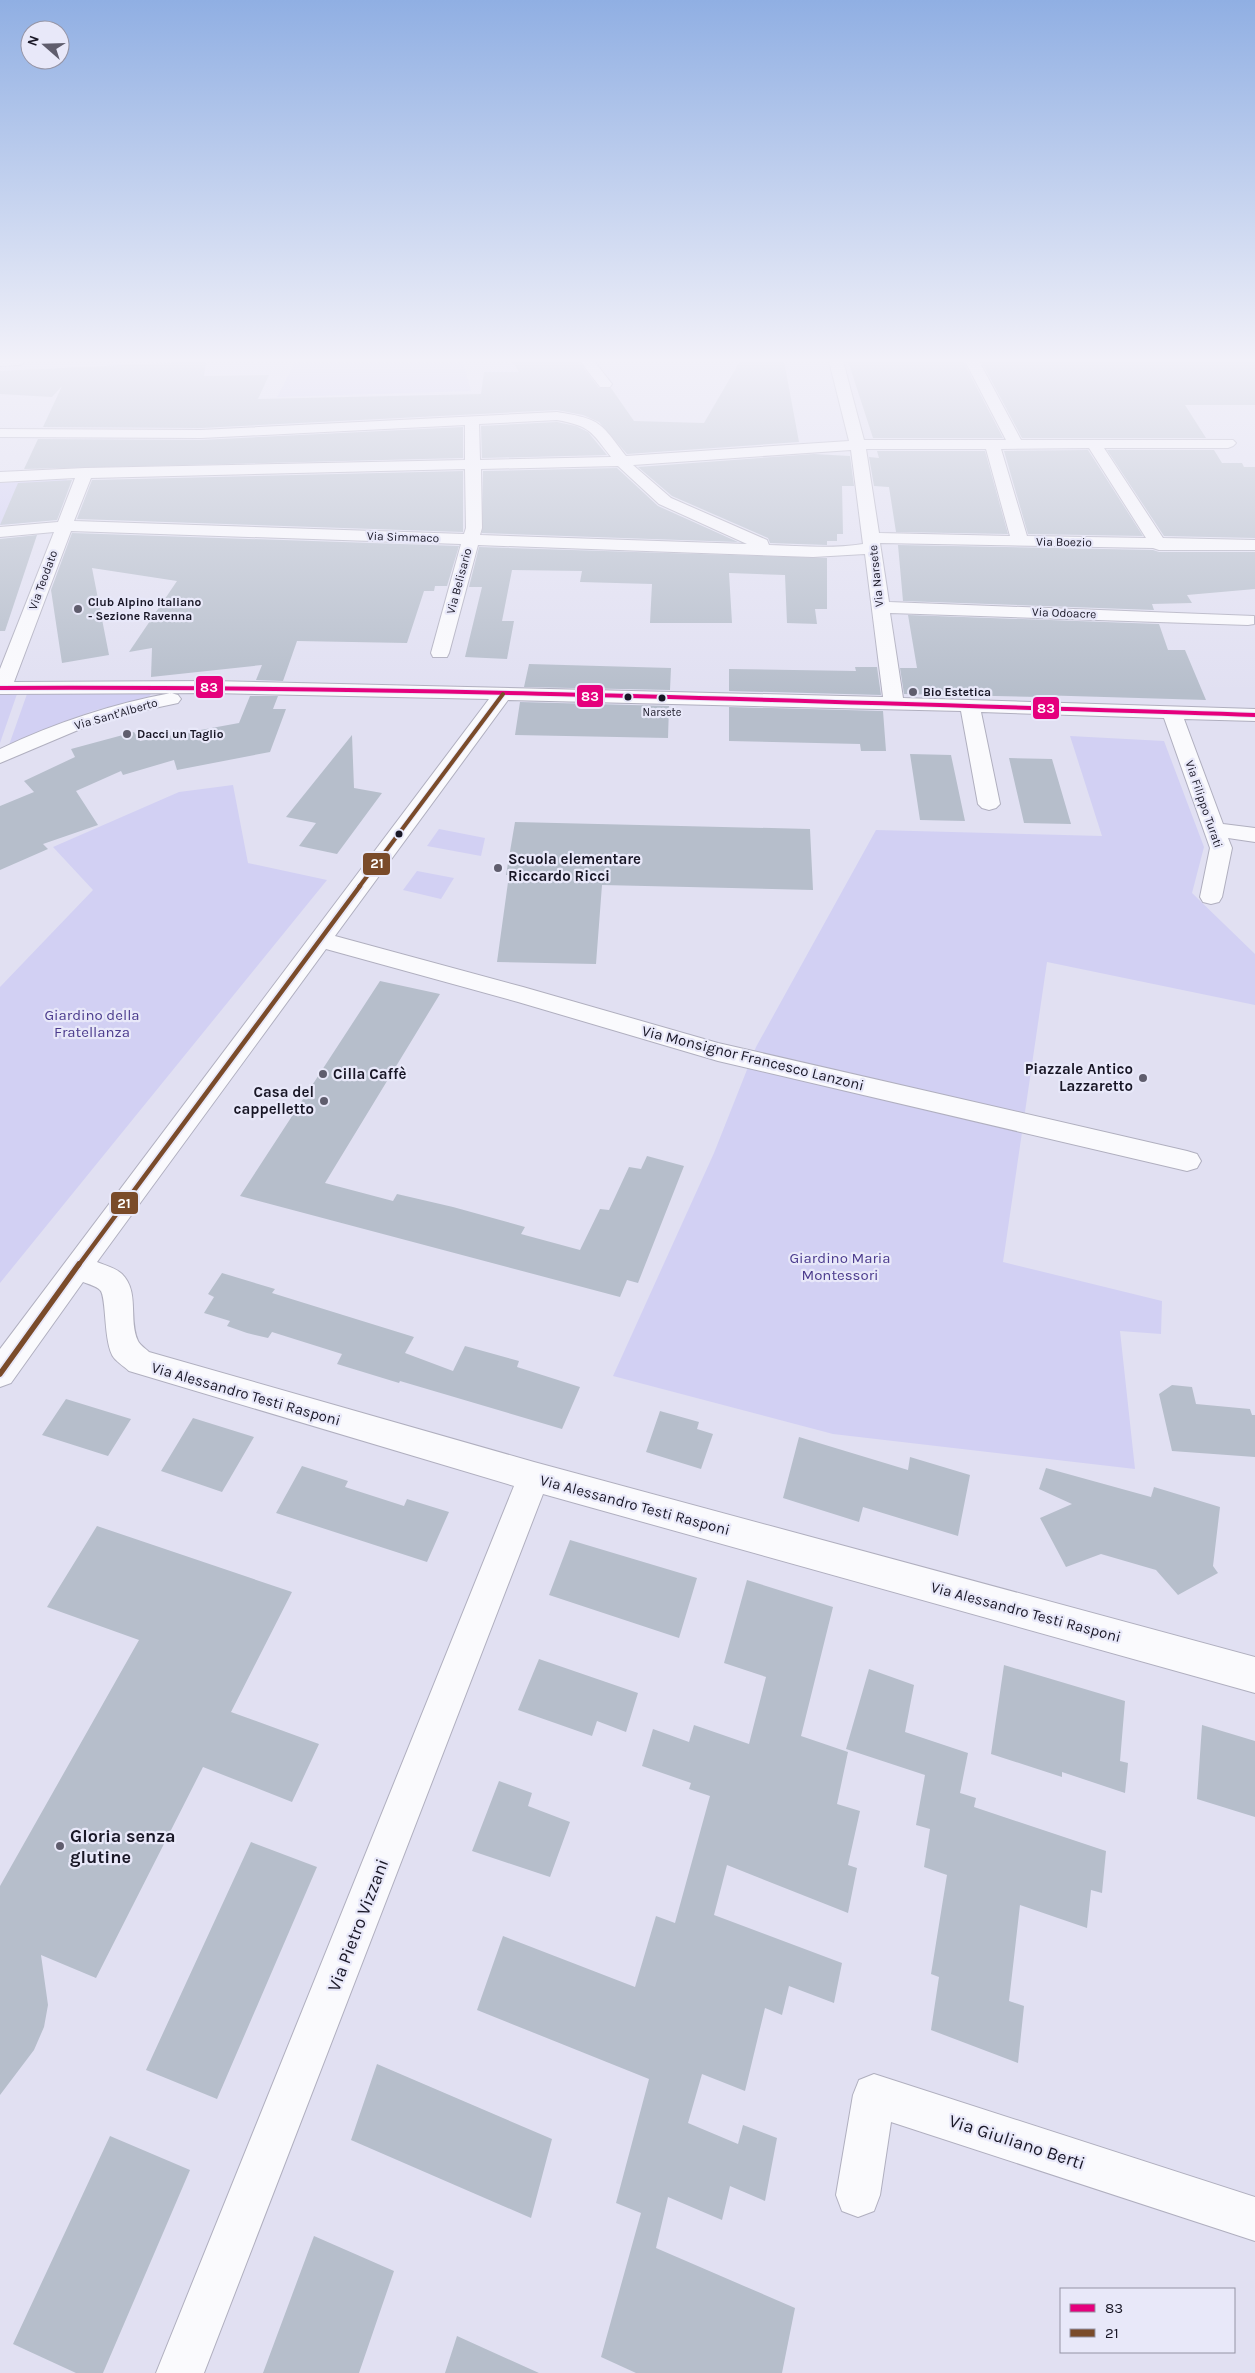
<svg xmlns="http://www.w3.org/2000/svg" width="1255" height="2373" viewBox="0 0 1255 2373" font-family="Karla,sans-serif">
	<style>
		.green { fill: #d2d0f3 }
		.building { fill: #b6becb }
		.lines { fill: none; stroke-linecap: round; stroke-linejoin: round }
		.minor-casing { stroke: #b0afbf; stroke-width: 2 }
		.minor { fill: #fafafd; fill-rule: evenodd }
		.bus-1-casing { stroke: #e8e8f9; stroke-width: 6 }
		.bus-2-far2-casing { stroke: #e8e8f9; stroke-width: 6 }
		.bus-2-far1-casing { stroke: #e8e8f9; stroke-width: 8 }
		.bus-2-casing { stroke: #e8e8f9; stroke-width: 9 }
		.bus-1 { stroke: #e5007d; stroke-width: 4 }
		.bus-2-far2 { stroke: #7a4b2a; stroke-width: 4 }
		.bus-2-far1 { stroke: #7a4b2a; stroke-width: 4.5 }
		.bus-2 { stroke: #7a4b2a; stroke-width: 5.5 }
		.poi-dot { fill: #5f5d6d; stroke: #e8e8f9; stroke-width: 2 }
		.bus-dot { fill: #191726; stroke: #e8e8f9; stroke-width: 2 }
		.labels { text-anchor: middle; stroke-width: 4.5; stroke-linejoin: round; paint-order: stroke }
		.far-bus-label { font-size: 11px; fill: #191726; stroke: #e8e8f9 }
		.far-street-label { font-size: 12px; fill: #191726; stroke: #e8e8f9 }
		.far-poi-label { font-size: 12px; font-weight: bold; fill: #191726; stroke: #e8e8f9; text-anchor: start }
		.poi-label { font-size: 15px; font-weight: bold; fill: #191726; stroke: #e8e8f9; text-anchor: start }
		.park-label { font-size: 15px; fill: #4b3b8d; stroke: #e8e8f9 }
		.street-label { font-size: 15px; fill: #191726; stroke: #e8e8f9 }
		.near-poi-label { font-size: 18px; font-weight: bold; fill: #191726; stroke: #e8e8f9; text-anchor: start }
		.near-street-label { font-size: 18px; fill: #191726; stroke: #e8e8f9 }
		.line-badge { stroke: #e8e8f9; stroke-width: 2 }
		.badge-label { font-size: 14px; text-anchor: middle; font-weight: bold; fill: #fff }
	</style>
	<rect width="100%" height="100%" fill="#e1e0f2"/>
	<path class="green" d="M296,361H463L471,391L277,397Z
		M67,479L52,520L0,525V483Z
		M144,692L151,694L148,698L92,711L9,745L27,694Z
		M0,693L17,694L0,743Z
		M1070,736L1164,741L1204,847L1192,893L1255,954V1005L1047,962L1003,1262L1162,1301L1161,1334L1120,1331L1135,1469L833,1434L613,1376L714,1153L756,1047L876,830L1102,836Z
		M233,785L248,863L327,880L0,1283V987L93,890L53,847L179,792Z
		M439,829L485,838L481,856L427,846Z
		M417,871L454,878L441,899L403,890Z"/>
	<path class="building" d="M206,361L204,376L269,375L258,399L481,394L484,372H519L512,361H578L599,388H611L634,421L704,423L740,361H784L799,442L627,454L599,422L583,415L557,410L201,428L43,427L62,386L52,397L0,394V371Z
		M848,361H963L1003,438H873Z
		M981,361H1255V405H1185L1206,438H1022Z
		M557,422L576,426L588,432L607,455L482,458L481,426Z
		M463,427V458L24,469L38,439L201,440Z
		M1088,450L1143,536L1028,534L1004,451Z
		M1107,450H1214L1222,463H1242L1244,467H1255V538L1164,536Z
		M877,451H985L1008,534L896,532L889,487L874,486L869,457L879,458Z
		M814,454L850,456L854,486H842L843,534H837V541H827V545L770,543L768,538L672,496L638,467Z
		M617,468L658,506L738,542L482,533L483,471Z
		M463,471V532L77,519L92,480Z
		M72,480L57,520L0,525L18,483Z
		M72,533L459,546L447,586H435L434,591H424L407,643L297,641L283,681L256,680L262,665L151,677L152,648L129,652L177,581L92,568L109,655L62,663L51,590Z
		M37,535L5,631H0V539Z
		M898,545L1153,550L1159,552H1255V589L1187,595L1192,603L1152,604L1154,610L903,601Z
		M479,547L827,558V609H815L817,624L787,623L785,575L729,573L732,623H650L652,584L580,582L582,571L512,570L502,621H514L507,659L465,657L482,587H469Z
		M908,615L1159,624L1168,650H1185L1206,700L1037,695L1038,697L904,694L900,668H917Z
		M529,664L671,668L670,690L524,687Z
		M855,667H877L881,695L729,691V669L856,671Z
		M250,696H278L273,709H286L270,752L177,770L174,760L123,775L121,771L76,791L98,825L43,844L48,849L0,870V806L34,792L24,781L75,757L71,749L134,732L140,741L239,723Z
		M520,702L669,706L668,738L515,735Z
		M729,707L883,711L886,751H861L860,744L729,741Z
		M352,735L354,788L382,793L337,854L299,846L316,823L286,817Z
		M910,754L951,755L965,821L920,820Z
		M1009,758L1052,759L1071,824L1024,823Z
		M515,822L810,829L813,890L602,885L596,964L497,962L509,875H506Z
		M380,981L440,994L325,1183L393,1201L397,1194L453,1207L525,1227L521,1234L580,1250L600,1209L609,1210L629,1167L641,1169L647,1156L684,1166L638,1283L627,1280L620,1297L240,1196Z
		M222,1273L275,1289L272,1293L414,1337L405,1353L453,1371L465,1346L519,1361L517,1367L580,1387L562,1429L400,1381L399,1383L337,1364L342,1354L272,1332L268,1338L247,1333L227,1326L230,1321L204,1313L214,1297L208,1294Z
		M1172,1385L1192,1387L1196,1404L1250,1409L1252,1415H1255V1457L1172,1451L1159,1394Z
		M66,1399L131,1419L108,1456L42,1435Z
		M660,1411L699,1422L697,1429L713,1434L701,1469L646,1452Z
		M193,1418L254,1437L222,1492L161,1471Z
		M799,1437L908,1470L910,1457L970,1475L958,1536L863,1507L859,1522L783,1498Z
		M302,1466L348,1481L345,1487L404,1506L407,1499L449,1512L427,1562L276,1513Z
		M1046,1468L1151,1497L1154,1487L1220,1507L1213,1566L1218,1573L1178,1595L1156,1570L1101,1554L1066,1567L1040,1518L1072,1504L1039,1489Z
		M97,1526L292,1592L231,1712L319,1744L292,1802L203,1767L96,1978L41,1955L48,2005L44,2027L34,2050L0,2095V1886L139,1640L47,1607Z
		M570,1540L697,1578L679,1638L549,1595Z
		M747,1580L833,1607L801,1736L848,1752L837,1804L860,1811L848,1865L857,1868L848,1913L727,1865L714,1915L842,1963L834,2003L789,1986L782,2015L765,2008L745,2091L702,2074L688,2123L738,2144L743,2125L777,2138L765,2201L730,2186L722,2220L668,2197L656,2248L795,2308L782,2373H636L601,2357L641,2213L616,2203L649,2079L477,2010L503,1936L635,1987L656,1916L675,1923L710,1796L689,1789L691,1783L642,1766L653,1729L689,1742L694,1725L749,1744L766,1677L724,1663Z
		M539,1659L638,1693L626,1732L597,1721L592,1736L518,1710Z
		M1004,1665L1125,1701L1120,1761L1128,1763L1125,1793L1062,1772V1777L991,1754Z
		M869,1669L914,1685L905,1732L968,1753L960,1793L976,1798L974,1807L1106,1851L1102,1893L1091,1890L1087,1928L1020,1905L1009,2001L1024,2006L1018,2063L931,2030L939,1977L931,1974L947,1875L924,1867L930,1829L916,1825L925,1775L846,1749Z
		M1202,1725L1255,1741V1817L1197,1799Z
		M499,1781L532,1793L528,1806L570,1822L550,1877L472,1851Z
		M251,1842L317,1867L217,2099L146,2070Z
		M377,2064L552,2139L531,2218L351,2140Z
		M110,2136L190,2170L103,2373H76L13,2344Z
		M314,2236L394,2271L359,2373H263Z
		M457,2336L539,2373H445Z"/>
	<g class="lines">
		<defs>
			<path id="minor" d="M0,361H27L20,365L0,366Z
				M580,361H594L612,384L610,387H600Z
				M829,361H843L864,440H1006L965,361H979L1021,440H1233L1236,443L1233,446L1228,448H1104L1163,538L1255,540V550H1159L1153,548L880,543L889,602L1254,616V624L1248,625L890,613L903,698L1255,709V721L1184,719L1223,824L1255,828V842L1228,838L1232,848L1222,897L1219,902L1211,904L1203,902L1200,897L1210,848L1164,718L981,712L1000,804L996,808L989,810L982,808L978,804L961,711L508,700L335,936L523,987L718,1043L1187,1151L1197,1154L1201,1161L1197,1168L1187,1171L718,1061L518,1002L326,949L97,1262C104,1265 116,1268 122,1274C140,1292 128,1320 138,1341C140,1345 146,1349 149,1352L534,1462L1255,1657V1693L543,1494L204,2373H156L514,1486L129,1371C125,1367 118,1363 114,1358C103,1344 107,1296 100,1290C96,1286 88,1284 83,1282L11,1383L0,1387V1349L489,699L212,693L0,694V669L54,532L0,537V527L58,522L75,478L0,482V472L85,468L465,460V425L201,438L0,437V429L201,430L557,412C601,419 600,422 626,456L849,441ZM557,420C590,426 591,431 611,457L480,460L479,424ZM1089,448L1146,538L1027,536L1001,449ZM866,449H986L1010,536L879,533ZM851,450L863,544C832,549 801,546 769,545L767,540L671,498L633,465ZM618,466L659,504L747,544L480,535L482,528L481,469ZM465,469L466,528L464,534L74,521L91,478ZM71,531L461,544L431,653L433,657H447L449,653L478,545L813,557L865,554L883,697L212,681L14,682Z
				M171,693L178,695L181,699L178,703L131,713L90,725L0,763V749C55,723 111,704 171,693Z
				M874,2074L1255,2197V2241L891,2122L880,2195L874,2211L858,2217L842,2211L836,2195L853,2095L859,2080Z"/>
		</defs>
		<use href="#minor" class="minor-casing"/>
		<use href="#minor" class="minor"/>
		<defs>
			<path id="bus-1" d="M0,688C418,686 837,702 1255,715"/>
			<path id="bus-2-far2" d="M359,887L503,694"/>
			<path id="bus-2-far1" d="M78,1266L360,886"/>
			<path id="bus-2" d="M0,1374L79,1264"/>
		</defs>
		<use href="#bus-1" class="bus-1-casing"/>
		<use href="#bus-2-far2" class="bus-2-far2-casing"/>
		<use href="#bus-2-far1" class="bus-2-far1-casing"/>
		<use href="#bus-2" class="bus-2-casing"/>
		<use href="#bus-1" class="bus-1"/>
		<use href="#bus-2-far2" class="bus-2-far2"/>
		<use href="#bus-2-far1" class="bus-2-far1"/>
		<use href="#bus-2" class="bus-2"/>
	</g>
	<linearGradient id="sky" x2="0" y2="1"><stop stop-color="#90afe3"/><stop offset="0.52" stop-color="#f2f1f9"/><stop offset="1" stop-color="#f2f1f9" stop-opacity="0"/></linearGradient>
	<rect width="1255" height="693" fill="url(#sky)"/>
	<g class="poi-dot">
		<circle cx="78" cy="609" r="5"/>
		<circle cx="913" cy="692" r="5"/>
		<circle cx="127" cy="734" r="5"/>
		<circle cx="498" cy="868" r="5"/>
		<circle cx="323" cy="1074" r="5"/>
		<circle cx="1143" cy="1078" r="5"/>
		<circle cx="324" cy="1101" r="5"/>
		<circle cx="60" cy="1846" r="5"/>
	</g>
	<g class="bus-dot">
		<circle cx="628" cy="697" r="4.5"/>
		<circle cx="662" cy="698" r="4.5"/>
		<circle cx="399" cy="834" r="4.5"/>
	</g>
	<g class="labels">
		<g class="far-bus-label">
			<text x="662" y="716">Narsete</text>
		</g>
		<g class="far-street-label">
			<text transform="translate(403 537) rotate(2)" y="4">Via Simmaco</text>
			<text transform="translate(1064 542) rotate(1)" y="4">Via Boezio</text>
			<text transform="translate(876 576) rotate(-96)" y="4">Via Narsete</text>
			<text transform="translate(43 580) rotate(-70)" y="4">Via Teodato</text>
			<text transform="translate(459 581) rotate(-75)" y="4">Via Belisario</text>
			<text transform="translate(1064 613) rotate(2)" y="4">Via Odoacre</text>
			<text transform="translate(116 714) rotate(-16)" y="4">Via Sant'Alberto</text>
			<text transform="translate(1204 804) rotate(71)" y="4">Via Filippo Turati</text>
		</g>
		<g class="far-poi-label">
			<text x="88" y="606">Club Alpino Italiano<tspan x="88" dy="14">- Sezione Ravenna</tspan></text>
			<text x="923" y="696">Bio Estetica</text>
			<text x="137" y="738">Dacci un Taglio</text>
		</g>
		<g class="poi-label">
			<text x="508" y="864">Scuola elementare<tspan x="508" dy="17">Riccardo Ricci</tspan></text>
			<text x="1133" y="1074" text-anchor="end">Piazzale Antico<tspan x="1133" dy="17">Lazzaretto</tspan></text>
			<text x="333" y="1079">Cilla Caffè</text>
			<text x="314" y="1097" text-anchor="end">Casa del<tspan x="314" dy="17">cappelletto</tspan></text>
		</g>
		<g class="park-label">
			<text x="92" y="1020">Giardino della<tspan x="92" dy="17">Fratellanza</tspan></text>
			<text x="840" y="1263">Giardino Maria<tspan x="840" dy="17">Montessori</tspan></text>
		</g>
		<g class="street-label">
			<text transform="translate(753 1058) rotate(14)" y="5">Via Monsignor Francesco Lanzoni</text>
			<text transform="translate(246 1394) rotate(16)" y="5">Via Alessandro Testi Rasponi</text>
			<text transform="translate(635 1505) rotate(15)" y="5">Via Alessandro Testi Rasponi</text>
			<text transform="translate(1026 1612) rotate(15)" y="5">Via Alessandro Testi Rasponi</text>
		</g>
		<g class="near-poi-label">
			<text x="70" y="1842">Gloria senza<tspan x="70" dy="21">glutine</tspan></text>
		</g>
		<g class="near-street-label">
			<text transform="translate(358 1925) rotate(-69)" y="6">Via Pietro Vizzani</text>
			<text transform="translate(1017 2142) rotate(18)" y="6">Via Giuliano Berti</text>
		</g>
	</g>
	<g class="line-badge">
		<rect x="195" y="675" width="29" height="24" rx="5" fill="#e5007d"/>
		<rect x="576" y="684" width="28" height="24" rx="5" fill="#e5007d"/>
		<rect x="1032" y="696" width="28" height="24" rx="5" fill="#e5007d"/>
		<rect x="362" y="852" width="29" height="24" rx="5" fill="#7a4b2a"/>
		<rect x="110" y="1191" width="29" height="24" rx="5" fill="#7a4b2a"/>
	</g>
	<g class="badge-label">
		<text x="209" y="692">83</text>
		<text x="590" y="701">83</text>
		<text x="1046" y="713">83</text>
		<text x="377" y="868">21</text>
		<text x="124" y="1208">21</text>
	</g>
	<rect x="1060" y="2288" width="175" height="65" fill="#e8e8f9" stroke="#9594a5"/>
	<rect x="1070" y="2304" width="25" height="8" fill="#e5007d" stroke="#9594a5"/>
	<text x="1105" y="2313" font-size="15" fill="#191726">83</text>
	<rect x="1070" y="2329" width="25" height="8" fill="#7a4b2a" stroke="#9594a5"/>
	<text x="1105" y="2338" font-size="15" fill="#191726">21</text>
	<g transform="translate(45 45) rotate(290)"><circle r="24" fill="#e8e8f9" stroke="#9594a5"/>
	<path d="M0-4L9 19L0 12L-9 19Z" fill="#5f5d6d"/>
	<text y="-8" font-size="14" font-weight="bold" text-anchor="middle" fill="#191726">N</text>
	</g>
</svg>
